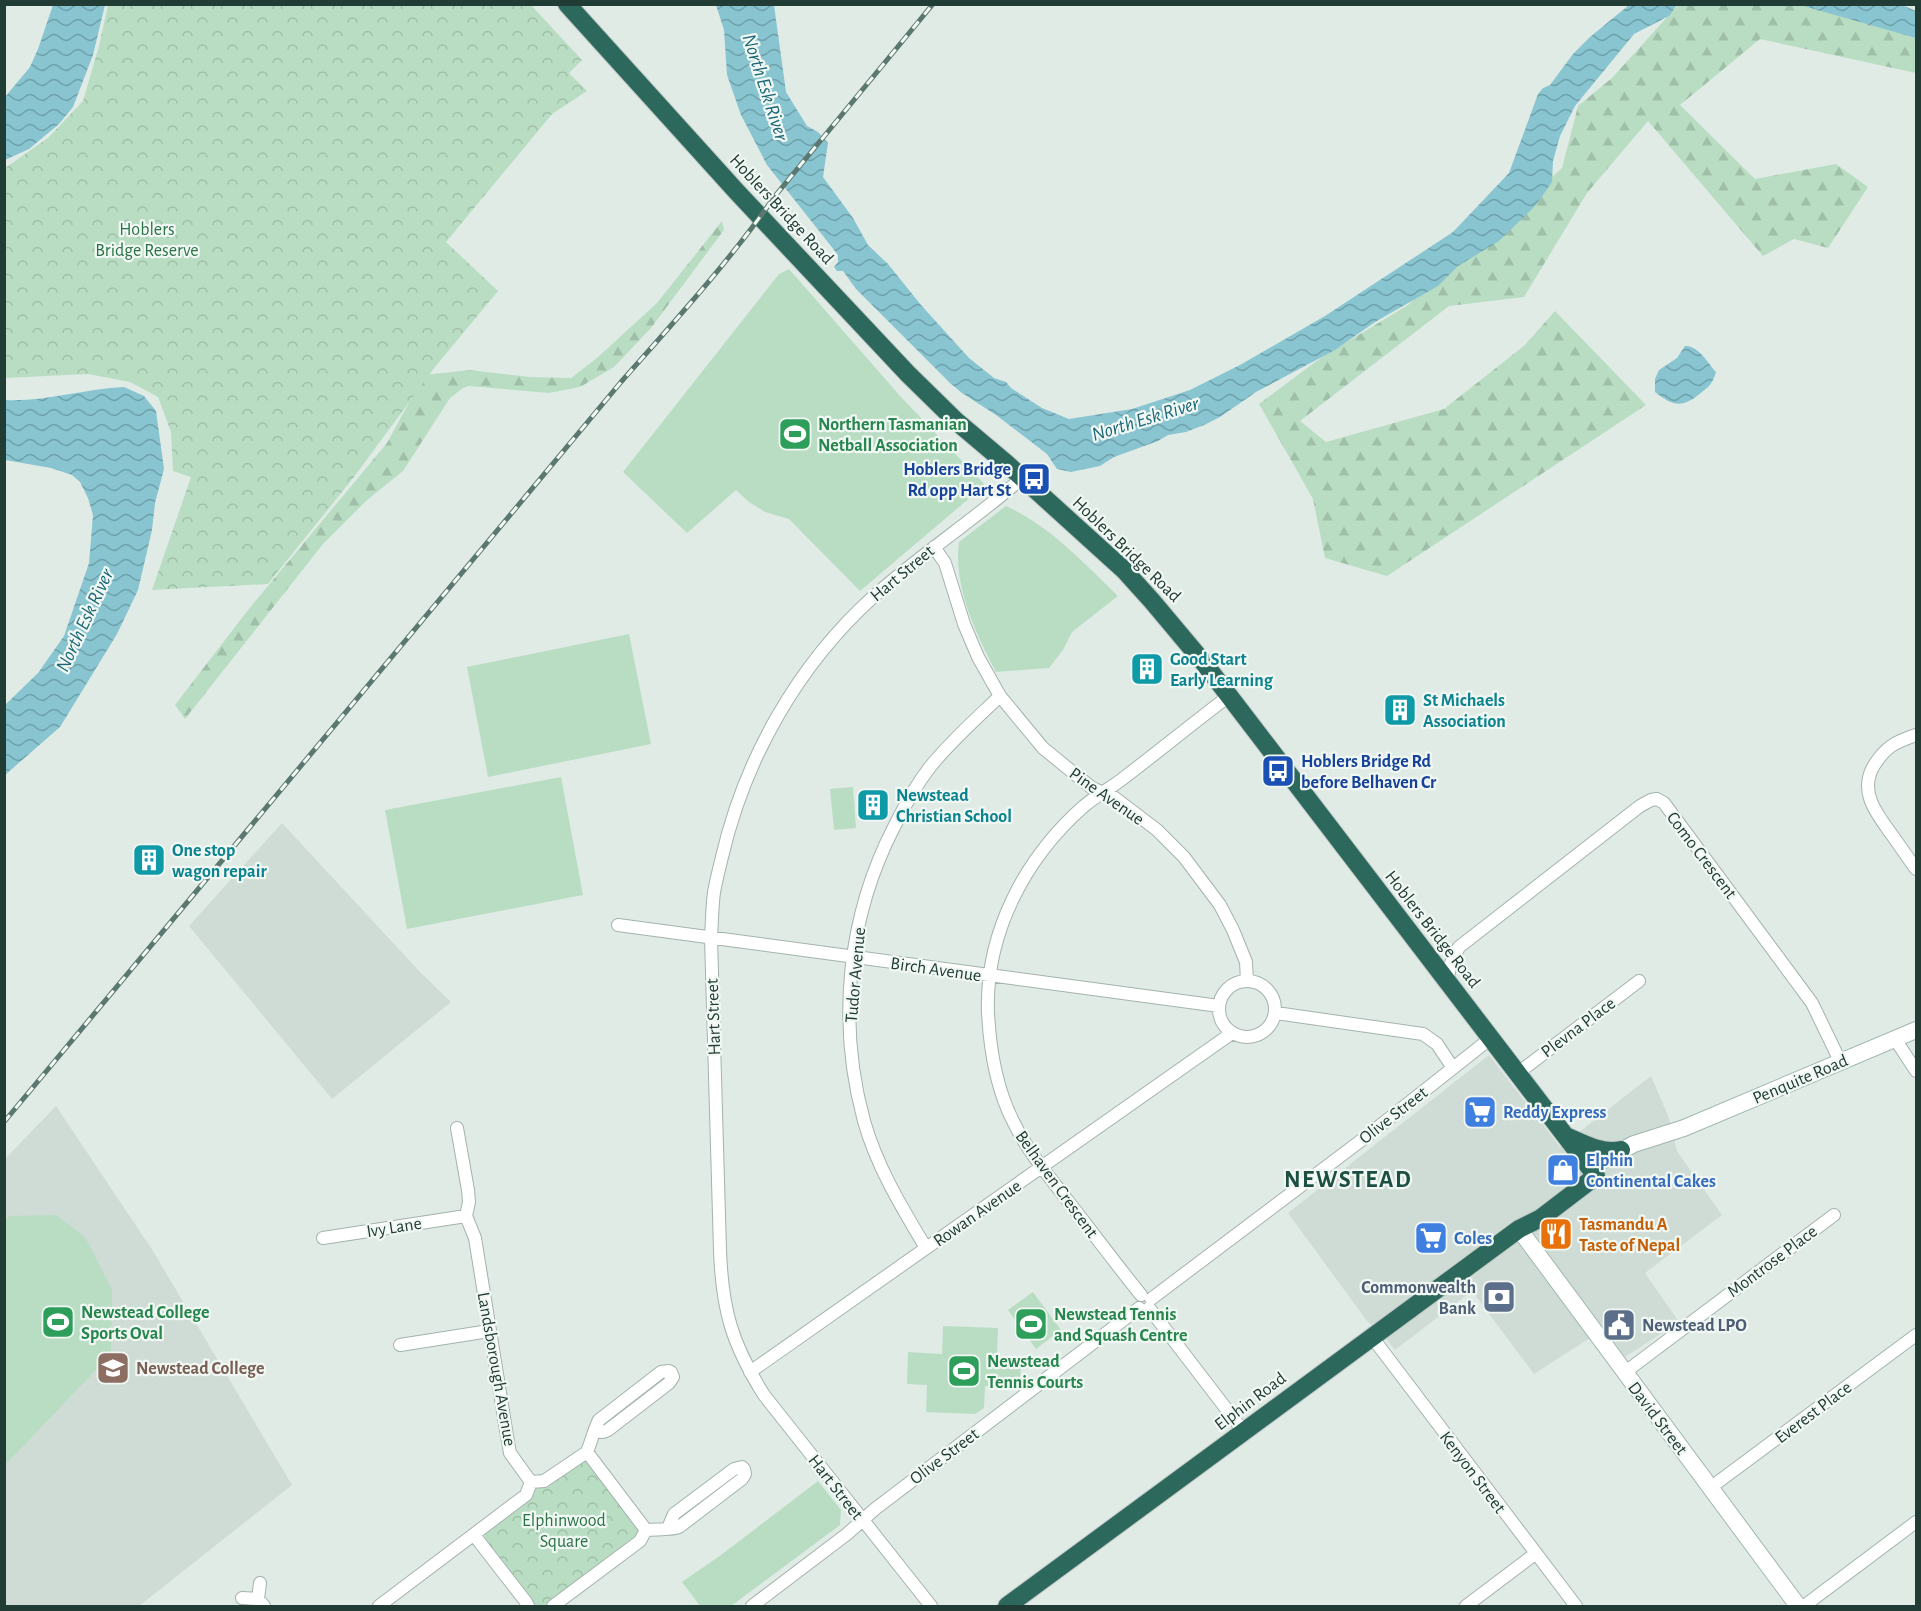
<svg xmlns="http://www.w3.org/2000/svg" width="1921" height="1611" viewBox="0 0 1921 1611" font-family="'Alegreya Sans',sans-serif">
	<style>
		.built { fill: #cfdbd5 }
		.forest { fill: url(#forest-firs) }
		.park { fill: url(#park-crowns) }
		.garden { fill: #b9ddc3 }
		.water { fill: url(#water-waves) }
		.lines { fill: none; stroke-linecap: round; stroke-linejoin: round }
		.street-casing { stroke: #a3b3ad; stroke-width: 14 }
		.secondary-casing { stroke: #9fb7af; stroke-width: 18 }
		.highway-casing { stroke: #c1c8c6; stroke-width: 20 }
		.street { stroke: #fff; stroke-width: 12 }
		.secondary { stroke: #fff; stroke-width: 16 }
		.highway { stroke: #2d685c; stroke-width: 18 }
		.rail-casing { stroke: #5b7870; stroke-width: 5 }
		.rail { stroke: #f1f8f4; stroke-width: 3; stroke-dasharray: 9; stroke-linecap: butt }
		.labels { text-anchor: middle; stroke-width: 4.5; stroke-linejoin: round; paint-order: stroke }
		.street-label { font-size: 18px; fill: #213c35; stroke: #f1f8f4 }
		.park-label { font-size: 18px; fill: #2b7347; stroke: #f1f8f4 }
		.leisure-label { font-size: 18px; font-weight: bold; fill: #27864d; stroke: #f1f8f4; text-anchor: start }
		.transit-label { font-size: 18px; font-weight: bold; fill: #164399; stroke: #f1f8f4; text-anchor: end }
		.culture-label { font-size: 18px; font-weight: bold; fill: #0d838f; stroke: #f1f8f4; text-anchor: start }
		.shop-label { font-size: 18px; font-weight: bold; fill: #366cbe; stroke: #f1f8f4; text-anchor: start }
		.food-label { font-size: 18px; font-weight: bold; fill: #c56008; stroke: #f1f8f4; text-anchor: start }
		.service-label { font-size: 18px; font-weight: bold; fill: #4e5e75; stroke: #f1f8f4; text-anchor: end }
		.education-label { font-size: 18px; font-weight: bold; fill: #785e54; stroke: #f1f8f4; text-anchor: start }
		.water-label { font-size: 20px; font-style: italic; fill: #1b6878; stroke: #f1f8f4 }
		.district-label { font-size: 24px; font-weight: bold; letter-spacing: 1.5px; fill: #1d4e42; stroke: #f1f8f4 }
	</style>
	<defs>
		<pattern id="forest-firs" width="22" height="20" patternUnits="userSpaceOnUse" patternTransform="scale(1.5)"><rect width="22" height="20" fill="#b9ddc3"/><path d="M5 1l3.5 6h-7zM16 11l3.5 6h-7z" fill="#9fbfa8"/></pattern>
		<pattern id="park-crowns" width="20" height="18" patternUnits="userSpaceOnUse" patternTransform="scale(1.5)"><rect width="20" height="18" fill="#b9ddc3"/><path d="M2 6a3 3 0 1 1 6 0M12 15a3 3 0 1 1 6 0" fill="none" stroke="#9fbfa8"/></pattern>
		<pattern id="water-waves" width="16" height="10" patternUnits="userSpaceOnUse" patternTransform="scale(1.5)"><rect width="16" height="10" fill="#88c5d1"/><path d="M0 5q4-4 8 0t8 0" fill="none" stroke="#6fa1aa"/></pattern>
	</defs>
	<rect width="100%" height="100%" fill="#e0ebe6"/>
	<path class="built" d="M282,823L420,972L451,1002L332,1099L189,926Z
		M1489,1055L1560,1147L1651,1076L1669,1118L1677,1151L1722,1215L1645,1273L1679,1322L1625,1357L1604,1329L1534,1374L1472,1291L1395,1350L1385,1337L1367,1321L1288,1213Z
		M56,1106L153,1251L292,1485L139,1606H5L4,1160Z"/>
	<path class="forest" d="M1678,5H1809L1916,38V73L1760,39L1680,105L1755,179L1836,164L1868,187L1828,248L1794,239L1763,256L1648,121L1587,193L1524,297L1449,306L1300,421L1326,442L1444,409L1525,345L1555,311L1646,405L1387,576L1325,558L1313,499L1259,404L1322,357L1408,305L1562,168L1578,106L1612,78Z
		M722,221L724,230L651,328L614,367L580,387L549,393L469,386L463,388L450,398L403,471L366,501L323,544L185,719L175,705L248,610L387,443L424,375L470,370L530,377L571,378L597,358L657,303Z"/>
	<path class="park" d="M108,5H531L582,60L569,73L587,91L552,114L446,242L498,291L435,367L354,477L268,584L152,590L191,477L173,471L171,432L158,397L130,382L88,374L5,378V168L48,138L83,101L99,46Z
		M585,1460L639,1529L638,1534L544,1606H533L485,1542V1534L536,1487Z"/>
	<path class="garden" d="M789,269L901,397L985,485L860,591L789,519L765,512L749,502L736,490L687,533L623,472L779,274Z
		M1006,506C1050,526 1084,563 1118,596L1072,632L1063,650L1049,668L996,672C976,633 953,586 959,542Z
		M629,634L651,744L488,777L467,667Z
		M561,777L583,895L407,929L385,810Z
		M853,787L856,828L834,830L830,789Z
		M56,1215L85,1237L112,1290L111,1354L5,1465V1220L10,1216Z
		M1033,1292L1061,1330L1036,1349L1008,1310Z
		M943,1326L998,1328L997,1358L1021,1359L1020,1383L1014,1387L985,1386L984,1408L975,1414L926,1412L927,1385L907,1384L908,1352L942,1354Z
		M818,1481L841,1510L840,1525L731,1606H700L682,1582L721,1555Z"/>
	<path class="water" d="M53,5H105L93,55L73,107L59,124L29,149L5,160V97L30,67L38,49Z
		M716,5H774L786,92L807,126L818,132L828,143L823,177L853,218L868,245L888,264L921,305L969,358L994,378L1006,382L1011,388L1042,408L1069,419L1132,409L1190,390L1240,365L1325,316L1453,232L1509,173L1538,94L1543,88L1550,85L1573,54L1590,37L1629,5H1677L1669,16L1634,34L1575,106L1560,136L1553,161L1552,182L1536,205L1499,241L1458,266L1438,286L1375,322L1335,350L1256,392L1220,417L1204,425L1186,432L1168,435L1158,441L1114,457L1100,466L1071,472L1057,469L1047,454L996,415L962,393L950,383L856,289L843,271H837L834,267L838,262V255L767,165L741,115L727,75L724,30Z
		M1800,5H1902L1916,11V38Z
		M1685,346C1698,345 1708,363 1716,372C1713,382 1710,386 1702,392C1683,408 1674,407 1655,392V379L1659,370L1677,358Z
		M124,387L144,396L156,411L164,469L155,503L152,530L138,590L117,634L60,727L5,775V705L38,673L64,636L89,563L93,515L88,498L80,482L72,475L51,468L5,460V400C44,402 84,389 124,387Z"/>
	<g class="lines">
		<defs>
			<path id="street" d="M934,547L945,563L964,624L978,657L1000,696L1043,748L1092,788L1115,798L1157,830L1184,857L1220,905L1233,930L1246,962L1247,981
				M1916,735C1895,742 1885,747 1873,767C1859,793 1877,814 1892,835C1900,846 1908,858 1916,869
				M618,925L1219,1006
				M1219 1009a28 28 0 1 1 56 0a28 28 0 1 1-56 0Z
				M1447,981L1451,963L1459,947L1640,806L1651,800L1657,799L1664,803L1812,1003L1840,1061
				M1276,1013L1423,1034L1437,1044L1453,1068
				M1895,1039L1916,1071
				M1518,1073L1639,981
				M323,1238L466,1216
				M926,1248C902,1208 877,1167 864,1121C837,1022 847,917 895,825C905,805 916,785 930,767C951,741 976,719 1000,696
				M1141,1295C1116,1264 1092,1232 1068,1201C1049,1176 1028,1152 1014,1123C996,1089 990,1051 988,1013C985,933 1025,858 1084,806C1096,796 1109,789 1121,780C1158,752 1193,723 1229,696
				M1151,1299L1367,1136L1491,1038
				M1149,1308L1244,1432
				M1372,1337L1576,1606
				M400,1345L489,1331
				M750,1372L1232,1033
				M1624,1373L1834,1215
				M587,1452C590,1445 596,1424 599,1420L661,1372L669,1371L671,1372L673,1377L669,1383L608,1430L603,1432L595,1431
				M531,1482L544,1481L587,1452L646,1530L640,1541L553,1606
				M1710,1488L1916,1335
				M646,1530C655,1529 673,1530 679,1527L742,1479L745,1474L744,1469L742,1467L734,1469L674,1514L668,1528
				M474,1535L526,1602L528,1606
				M260,1583L258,1599L264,1606
				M242,1598L258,1599
				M379,1606L526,1495L531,1482L510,1453L507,1436L475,1238L466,1216L469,1202L468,1190L457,1128
				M752,1606L847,1534L875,1509L1139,1308
				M931,1606L764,1395C732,1344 722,1310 720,1250L711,938C712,923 712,907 714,892C716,881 719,869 722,857C745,758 798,665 873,597C920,555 974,520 1022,478
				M1466,1606L1535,1554
				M1804,1606L1916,1522"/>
			<path id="secondary" d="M1590,1167L1634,1144L1684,1128L1916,1030
				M1519,1229L1798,1606"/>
			<path id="highway" d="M567,4L737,192L908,374L956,421L1007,464L1124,570L1152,601L1204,663L1596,1176L1541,1218L1519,1229L1007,1606
				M1568,1137C1584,1144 1602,1154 1621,1150"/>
		</defs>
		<use href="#street" class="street-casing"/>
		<use href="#secondary" class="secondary-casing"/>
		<use href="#highway" class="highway-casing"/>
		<use href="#street" class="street"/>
		<use href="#secondary" class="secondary"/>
		<use href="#highway" class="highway"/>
		<defs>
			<path id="rail" d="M4,1122L621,382C674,322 729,262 775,196L933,4"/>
		</defs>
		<use href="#rail" class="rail-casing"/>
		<use href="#rail" class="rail"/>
	</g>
	<defs>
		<symbol id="stadium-square" viewBox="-11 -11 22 22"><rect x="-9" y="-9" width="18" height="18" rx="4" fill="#2e9e5b" stroke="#f1f8f4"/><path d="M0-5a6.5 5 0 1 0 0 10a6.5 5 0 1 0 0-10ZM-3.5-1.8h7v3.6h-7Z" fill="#fff"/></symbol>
		<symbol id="bus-square" viewBox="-11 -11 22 22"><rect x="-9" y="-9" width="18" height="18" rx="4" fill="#1a4fb4" stroke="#f1f8f4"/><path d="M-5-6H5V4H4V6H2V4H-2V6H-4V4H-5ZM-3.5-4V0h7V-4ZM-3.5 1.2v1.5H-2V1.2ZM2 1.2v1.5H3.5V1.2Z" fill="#fff"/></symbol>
		<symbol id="building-square" viewBox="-11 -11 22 22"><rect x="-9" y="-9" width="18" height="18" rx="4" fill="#0f9aa8" stroke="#f1f8f4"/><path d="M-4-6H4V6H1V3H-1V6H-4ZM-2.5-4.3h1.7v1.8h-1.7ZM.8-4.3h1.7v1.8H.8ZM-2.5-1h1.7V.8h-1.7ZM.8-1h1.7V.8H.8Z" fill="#fff"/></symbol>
		<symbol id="supermarket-square" viewBox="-11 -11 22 22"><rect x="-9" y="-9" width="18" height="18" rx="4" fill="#3f7fe0" stroke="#f1f8f4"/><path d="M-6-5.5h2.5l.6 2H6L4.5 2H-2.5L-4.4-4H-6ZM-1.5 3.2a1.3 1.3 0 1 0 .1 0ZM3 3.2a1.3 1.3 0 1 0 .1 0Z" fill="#fff"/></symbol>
		<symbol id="shop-square" viewBox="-11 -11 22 22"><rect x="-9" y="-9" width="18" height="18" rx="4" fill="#3f7fe0" stroke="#f1f8f4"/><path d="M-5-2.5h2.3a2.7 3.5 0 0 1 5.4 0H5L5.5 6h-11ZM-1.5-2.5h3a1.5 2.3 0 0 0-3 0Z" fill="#fff"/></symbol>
		<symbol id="restaurant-square" viewBox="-11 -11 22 22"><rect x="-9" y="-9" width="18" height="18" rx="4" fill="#e8710a" stroke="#f1f8f4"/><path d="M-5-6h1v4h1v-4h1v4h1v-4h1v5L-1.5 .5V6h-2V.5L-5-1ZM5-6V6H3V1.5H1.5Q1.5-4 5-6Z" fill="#fff"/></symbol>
		<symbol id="bank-square" viewBox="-11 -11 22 22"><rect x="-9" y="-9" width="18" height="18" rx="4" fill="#5c6f8a" stroke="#f1f8f4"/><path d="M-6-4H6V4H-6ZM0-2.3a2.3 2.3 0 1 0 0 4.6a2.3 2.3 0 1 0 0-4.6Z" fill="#fff"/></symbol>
		<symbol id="civic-square" viewBox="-11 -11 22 22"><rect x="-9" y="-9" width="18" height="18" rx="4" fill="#5c6f8a" stroke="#f1f8f4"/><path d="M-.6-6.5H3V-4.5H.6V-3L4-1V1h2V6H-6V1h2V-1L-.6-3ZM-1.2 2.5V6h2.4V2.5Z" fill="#fff"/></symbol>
		<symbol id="school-square" viewBox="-11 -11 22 22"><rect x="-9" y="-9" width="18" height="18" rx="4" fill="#8d6e63" stroke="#f1f8f4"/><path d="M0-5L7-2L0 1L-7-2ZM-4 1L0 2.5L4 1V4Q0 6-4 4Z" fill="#fff"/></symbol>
	</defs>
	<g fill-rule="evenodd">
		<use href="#stadium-square" x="776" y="415" width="38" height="38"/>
		<use href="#bus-square" x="1015" y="460" width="38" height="38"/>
		<use href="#building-square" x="1128" y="650" width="38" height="38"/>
		<use href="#building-square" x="1381" y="691" width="38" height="38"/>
		<use href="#bus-square" x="1259" y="752" width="38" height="38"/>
		<use href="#building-square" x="854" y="786" width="38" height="38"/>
		<use href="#building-square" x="130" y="841" width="38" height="38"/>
		<use href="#supermarket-square" x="1461" y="1093" width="38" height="38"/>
		<use href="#shop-square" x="1544" y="1151" width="38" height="38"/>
		<use href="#restaurant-square" x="1537" y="1215" width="38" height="38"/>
		<use href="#supermarket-square" x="1412" y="1219" width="38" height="38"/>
		<use href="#bank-square" x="1480" y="1278" width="38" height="38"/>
		<use href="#stadium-square" x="39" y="1303" width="38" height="38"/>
		<use href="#stadium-square" x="1012" y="1305" width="38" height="38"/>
		<use href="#civic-square" x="1600" y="1306" width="38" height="38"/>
		<use href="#school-square" x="94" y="1349" width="38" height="38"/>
		<use href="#stadium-square" x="945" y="1352" width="38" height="38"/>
	</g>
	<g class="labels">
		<g class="street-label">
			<text transform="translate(782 209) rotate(47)" y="6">Hoblers Bridge Road</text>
			<text transform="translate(1127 549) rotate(44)" y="6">Hoblers Bridge Road</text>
			<text transform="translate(902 573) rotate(-40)" y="6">Hart Street</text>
			<text transform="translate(1107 796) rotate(35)" y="6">Pine Avenue</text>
			<text transform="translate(1702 855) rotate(53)" y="6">Como Crescent</text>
			<text transform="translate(1433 929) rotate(52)" y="6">Hoblers Bridge Road</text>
			<text transform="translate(936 969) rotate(8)" y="6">Birch Avenue</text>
			<text transform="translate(855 975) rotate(-85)" y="6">Tudor Avenue</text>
			<text transform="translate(713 1017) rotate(-92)" y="6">Hart Street</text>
			<text transform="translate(1578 1027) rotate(-37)" y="6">Plevna Place</text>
			<text transform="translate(1800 1079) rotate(-23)" y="6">Penquite Road</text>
			<text transform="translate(1393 1115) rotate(-38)" y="6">Olive Street</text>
			<text transform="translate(1057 1184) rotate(54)" y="6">Belhaven Crescent</text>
			<text transform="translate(977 1213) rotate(-35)" y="6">Rowan Avenue</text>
			<text transform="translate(394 1227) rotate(-9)" y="6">Ivy Lane</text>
			<text transform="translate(1772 1261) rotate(-37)" y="6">Montrose Place</text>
			<text transform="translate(497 1369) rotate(80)" y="6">Landsborough Avenue</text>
			<text transform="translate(1250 1401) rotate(-37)" y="6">Elphin Road</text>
			<text transform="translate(1813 1412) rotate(-37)" y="6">Everest Place</text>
			<text transform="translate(1658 1418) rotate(53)" y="6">David Street</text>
			<text transform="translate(944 1456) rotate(-37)" y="6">Olive Street</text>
			<text transform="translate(1473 1472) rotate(53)" y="6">Kenyon Street</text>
			<text transform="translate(836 1487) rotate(52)" y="6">Hart Street</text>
		</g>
		<g class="park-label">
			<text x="147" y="235">Hoblers<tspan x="147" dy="21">Bridge Reserve</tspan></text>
			<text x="564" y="1526">Elphinwood<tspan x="564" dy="21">Square</tspan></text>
		</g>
		<g class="leisure-label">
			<text x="818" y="430">Northern Tasmanian<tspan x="818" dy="21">Netball Association</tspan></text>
			<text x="81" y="1318">Newstead College<tspan x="81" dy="21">Sports Oval</tspan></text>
			<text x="1054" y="1320">Newstead Tennis<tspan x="1054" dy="21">and Squash Centre</tspan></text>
			<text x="987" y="1367">Newstead<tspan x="987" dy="21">Tennis Courts</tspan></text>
		</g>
		<g class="transit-label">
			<text x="1011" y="475">Hoblers Bridge<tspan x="1011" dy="21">Rd opp Hart St</tspan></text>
			<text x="1301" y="767" text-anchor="start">Hoblers Bridge Rd<tspan x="1301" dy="21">before Belhaven Cr</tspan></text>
		</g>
		<g class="culture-label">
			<text x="1170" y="665">Good Start<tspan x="1170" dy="21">Early Learning</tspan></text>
			<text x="1423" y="706">St Michaels<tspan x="1423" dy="21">Association</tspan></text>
			<text x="896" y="801">Newstead<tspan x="896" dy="21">Christian School</tspan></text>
			<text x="172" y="856">One stop<tspan x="172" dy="21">wagon repair</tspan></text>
		</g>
		<g class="shop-label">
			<text x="1503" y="1118">Reddy Express</text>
			<text x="1586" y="1166">Elphin<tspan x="1586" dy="21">Continental Cakes</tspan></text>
			<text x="1454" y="1244">Coles</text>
		</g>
		<g class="food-label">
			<text x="1579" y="1230">Tasmandu A<tspan x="1579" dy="21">Taste of Nepal</tspan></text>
		</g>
		<g class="service-label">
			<text x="1476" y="1293">Commonwealth<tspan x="1476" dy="21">Bank</tspan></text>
			<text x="1642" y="1331" text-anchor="start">Newstead LPO</text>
		</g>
		<g class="education-label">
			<text x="136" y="1374">Newstead College</text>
		</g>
		<g class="water-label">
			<text transform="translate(766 87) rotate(72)" y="7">North Esk River</text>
			<text transform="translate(1145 418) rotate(-17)" y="7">North Esk River</text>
			<text transform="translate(84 620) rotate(-65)" y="7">North Esk River</text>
		</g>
		<g class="district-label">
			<text x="1348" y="1187">NEWSTEAD</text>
		</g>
	</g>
	<rect width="1921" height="1611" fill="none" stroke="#213c35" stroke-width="12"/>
</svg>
